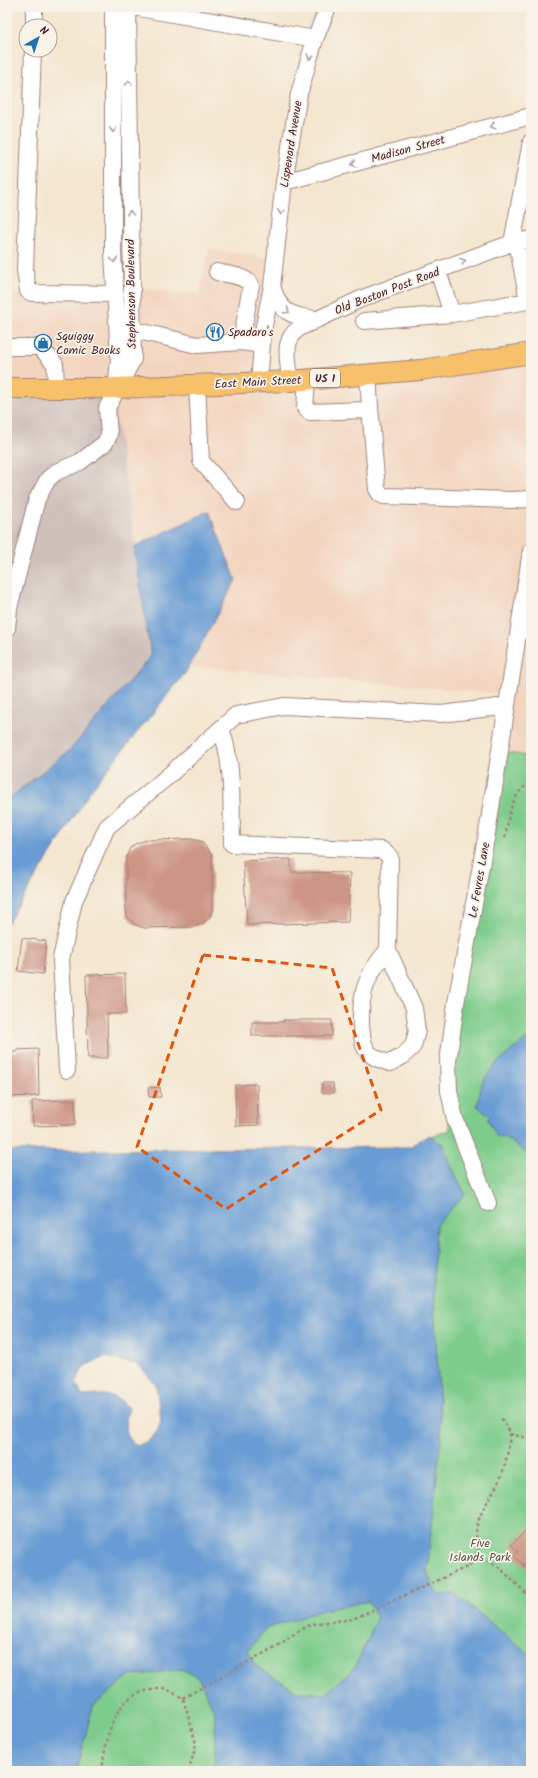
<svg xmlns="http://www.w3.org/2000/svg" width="538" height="1778" viewBox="0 0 538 1778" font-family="Kalam,sans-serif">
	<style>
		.built { fill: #f3d4bf }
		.industrial { fill: #cfc0bb }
		.green { fill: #7ecc8b; stroke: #64765b }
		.water { fill: #699cd4; stroke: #5a5e80; fill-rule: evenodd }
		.building { fill: #cd9586 }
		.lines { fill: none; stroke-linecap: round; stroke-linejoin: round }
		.minor-casing { stroke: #9f827d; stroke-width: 18 }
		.major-casing { stroke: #9f827d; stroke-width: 22 }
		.path { stroke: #9f827d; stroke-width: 2.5; stroke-dasharray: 3 3; stroke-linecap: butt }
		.minor { stroke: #fff; stroke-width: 16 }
		.major { stroke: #f7c06b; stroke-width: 20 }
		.oneway { stroke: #ae9aa0 }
		.marked { fill: none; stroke: #e0560e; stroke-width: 3; stroke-dasharray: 8 5; stroke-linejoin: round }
		.labels { text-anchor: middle; stroke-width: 3.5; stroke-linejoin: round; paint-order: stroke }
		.shield { fill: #f7f3e8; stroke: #7e5f64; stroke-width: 1 }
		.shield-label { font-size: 11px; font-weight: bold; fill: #4a1f2b }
		.street-label { font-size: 12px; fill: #4a1f2b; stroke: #f7f3e8 }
		.poi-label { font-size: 12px; fill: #4a1f2b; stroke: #f7f3e8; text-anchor: start }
		.park-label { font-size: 12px; fill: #5a5348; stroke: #f7f3e8 }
	</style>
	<rect width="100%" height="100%" fill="#f7f3e8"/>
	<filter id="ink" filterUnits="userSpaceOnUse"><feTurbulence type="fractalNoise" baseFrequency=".025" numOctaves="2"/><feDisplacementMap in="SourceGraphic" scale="8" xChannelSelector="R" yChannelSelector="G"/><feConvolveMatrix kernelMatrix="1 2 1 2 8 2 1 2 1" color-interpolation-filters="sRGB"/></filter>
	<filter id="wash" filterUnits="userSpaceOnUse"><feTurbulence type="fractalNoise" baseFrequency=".012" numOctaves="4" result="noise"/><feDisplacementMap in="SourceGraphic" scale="16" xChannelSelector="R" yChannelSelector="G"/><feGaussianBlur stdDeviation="0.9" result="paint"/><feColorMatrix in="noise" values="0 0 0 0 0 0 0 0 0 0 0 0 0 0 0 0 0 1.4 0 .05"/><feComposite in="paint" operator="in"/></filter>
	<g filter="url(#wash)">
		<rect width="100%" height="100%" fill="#f4e6cf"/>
		<path class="built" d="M209,249L270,258L255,379L531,356V757L495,750L504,694L189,666L236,580L208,511L134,547L111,384H7V295L101,293L140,287L199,295Z"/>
		<path class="industrial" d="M7,384H111L151,656L71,749L7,800Z"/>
		<path class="green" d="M495,750L531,757V1036L509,1053L491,1116L488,1119L492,1127L531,1156V1656L455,1594L438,1595L427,1572L441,1436L433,1281L436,1225L465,1194L449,1162V1157L432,1136L450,1130L442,1079Z
			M368,1601L377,1616L369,1638L353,1670L326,1694L298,1692L254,1665L248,1650L267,1628L323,1610Z
			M182,1669L199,1678L215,1713V1762L209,1771H76L93,1706L130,1676Z"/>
		<path class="water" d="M209,511L236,580L186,672L90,791L7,924V800L71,749L151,656L134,547Z
			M531,1036V1156L503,1136L497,1137L488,1119L491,1116L477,1106C479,1099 480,1091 482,1084C491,1064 514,1049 531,1036Z
			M429,1135L432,1136L437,1142L442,1143L449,1162L465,1194L436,1225L433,1281L441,1436L427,1572L438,1595L455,1594L531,1656V1771H209L215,1762V1713L199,1678L182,1669L130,1676L93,1706L76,1771H7V1151L409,1147ZM105,1357L139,1365L156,1385L161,1420L158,1430L151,1439L137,1446C122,1434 124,1426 129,1408C113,1391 104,1395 82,1396L76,1382L84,1366ZM368,1601L377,1616L369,1638L353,1670L326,1694L298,1692L254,1665L248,1650L267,1628L323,1610Z"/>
		<g id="blocks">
			<path class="building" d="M192,839L202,842L212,855V911L210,917L202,924L193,927L144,928L134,924L127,916L126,909V858L130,848L135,844L146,840Z
				M291,859V872L350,873L348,922L247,925L243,861Z
				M22,938L46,941L43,974L18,971Z
				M125,974L126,1014H107L108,1058H88L86,975Z
				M283,1020H332V1036H252V1022H284Z
				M38,1049L39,1096L7,1097V1052H17V1050Z
				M322,1083H333L334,1093H322Z
				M257,1084L258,1125L236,1126L235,1085Z
				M160,1087L161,1097H149L148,1088Z
				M75,1100V1125L33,1126L32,1101Z
				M531,1526V1572L514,1556L518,1552L511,1545Z"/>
		</g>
	</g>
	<g filter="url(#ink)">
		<use href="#blocks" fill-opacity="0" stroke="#9f827d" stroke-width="1"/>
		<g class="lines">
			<defs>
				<path id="minor" d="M113,7V253L119,358L117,382
					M133,7L315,39
					M34,26V7
					M33,50L25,270L28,291L32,293L116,294
					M284,182L531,116
					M512,243L531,142
					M217,272C228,275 244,275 251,285L241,342
					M272,286C280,312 288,315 314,319
					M452,314L528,301L517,242
					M364,321L452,314L438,271
					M120,330L143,332L197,345L241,342L262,345
					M7,347H40L55,364L56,387
					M307,379L305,408L310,412L366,410L370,407L368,374
					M290,381C289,360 281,342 299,328L363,298L512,243L531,239
					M259,383L263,331L272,286L284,182L299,94L315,39L328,7
					M197,385L201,461L237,502
					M370,407L377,489L380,494L384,496L511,500L531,499
					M7,628L9,608L37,499L48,479L56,472L80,462L105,443L109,435L107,408L133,359L128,7
					M221,729C234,764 231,806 232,844L382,850L390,857L388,950L414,1008L417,1031L413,1046L403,1056L390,1063C382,1061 373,1058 368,1052C362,1045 362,1034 361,1025C360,994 366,974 388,950
					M67,1070L61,959L74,901L107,827L167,777L236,715L284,706L441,714L507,706
					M488,1203L455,1119L449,1091L448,1062L456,1003L488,827L531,551"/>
				<path id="major" d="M7,388H117L290,381L421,370L531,353"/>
			</defs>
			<use href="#minor" class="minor-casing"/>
			<use href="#major" class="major-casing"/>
			<path class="path" d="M505,838C509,816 510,794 531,782
				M510,1434L531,1439
				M477,1554L501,1569L531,1598
				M183,1698L282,1643L297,1632L312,1624L353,1619L467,1567C486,1549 473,1546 477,1525C481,1510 492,1495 499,1481C506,1466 509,1448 510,1432L501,1418
				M36,1771V1770
				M102,1771C106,1739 112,1695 151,1690C155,1690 160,1688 163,1689C170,1690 177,1695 183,1698L196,1744L189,1771"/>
			<use href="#minor" class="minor"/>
			<use href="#major" class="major"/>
		</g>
		<defs><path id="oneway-chevron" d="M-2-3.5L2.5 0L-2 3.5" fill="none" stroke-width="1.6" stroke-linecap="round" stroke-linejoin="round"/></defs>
		<g class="oneway">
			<use href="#oneway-chevron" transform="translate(310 57) rotate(106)"/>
			<use href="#oneway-chevron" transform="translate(129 83) rotate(-91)"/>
			<use href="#oneway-chevron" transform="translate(493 126) rotate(165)"/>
			<use href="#oneway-chevron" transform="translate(113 130) rotate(90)"/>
			<use href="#oneway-chevron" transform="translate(354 164) rotate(165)"/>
			<use href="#oneway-chevron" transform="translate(281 212) rotate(97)"/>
			<use href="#oneway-chevron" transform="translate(130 213) rotate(-91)"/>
			<use href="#oneway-chevron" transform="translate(114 260) rotate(85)"/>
			<use href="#oneway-chevron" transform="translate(463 261) rotate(-20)"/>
			<use href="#oneway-chevron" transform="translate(287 311) rotate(35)"/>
		</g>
	</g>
	<path class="marked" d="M203,955L332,968L381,1110L226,1209L137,1147Z"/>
	<defs>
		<symbol id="restaurant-ring" viewBox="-11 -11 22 22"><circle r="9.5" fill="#f7f3e8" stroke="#1f6fb2" stroke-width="1.5"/><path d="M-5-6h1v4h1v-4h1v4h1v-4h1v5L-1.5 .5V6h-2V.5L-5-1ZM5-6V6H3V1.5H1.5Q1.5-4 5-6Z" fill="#1f6fb2"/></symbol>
		<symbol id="shop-ring" viewBox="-11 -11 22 22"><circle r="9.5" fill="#f7f3e8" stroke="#1f6fb2" stroke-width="1.5"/><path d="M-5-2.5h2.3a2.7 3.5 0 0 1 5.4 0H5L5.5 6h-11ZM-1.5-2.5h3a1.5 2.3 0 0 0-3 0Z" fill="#1f6fb2"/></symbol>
	</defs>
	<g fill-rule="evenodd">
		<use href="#restaurant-ring" x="205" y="322" width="20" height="20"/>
		<use href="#shop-ring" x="33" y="333" width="20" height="20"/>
	</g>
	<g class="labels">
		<rect class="shield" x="310" y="369" width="30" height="18" rx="3"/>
		<g class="shield-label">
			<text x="325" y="382">US 1</text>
		</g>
		<g class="street-label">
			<text transform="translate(291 144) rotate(-81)" y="4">Lispenard Avenue</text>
			<text transform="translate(408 149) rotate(-15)" y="4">Madison Street</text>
			<text transform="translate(387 291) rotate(-21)" y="4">Old Boston Post Road</text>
			<text transform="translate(131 294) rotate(-91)" y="4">Stephenson Boulevard</text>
			<text transform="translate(258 382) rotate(-3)" y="4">East Main Street</text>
			<text transform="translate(479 880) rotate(-80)" y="4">Le Fevres Lane</text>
		</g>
		<g class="poi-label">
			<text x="228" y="336">Spadaro's</text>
			<text x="56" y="340">Squiggy<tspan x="56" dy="14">Comic Books</tspan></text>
		</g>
		<g class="park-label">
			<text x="480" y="1547">Five<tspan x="480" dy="14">Islands Park</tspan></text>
		</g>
	</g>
	<rect width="538" height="1778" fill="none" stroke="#f7f3e8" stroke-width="24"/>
	<g transform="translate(38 38) rotate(39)"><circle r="19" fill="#f7f3e8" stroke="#b29e9c"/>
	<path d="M0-3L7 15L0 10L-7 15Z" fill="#1f6fb2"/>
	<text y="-6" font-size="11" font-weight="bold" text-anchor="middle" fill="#4a1f2b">N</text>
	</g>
</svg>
